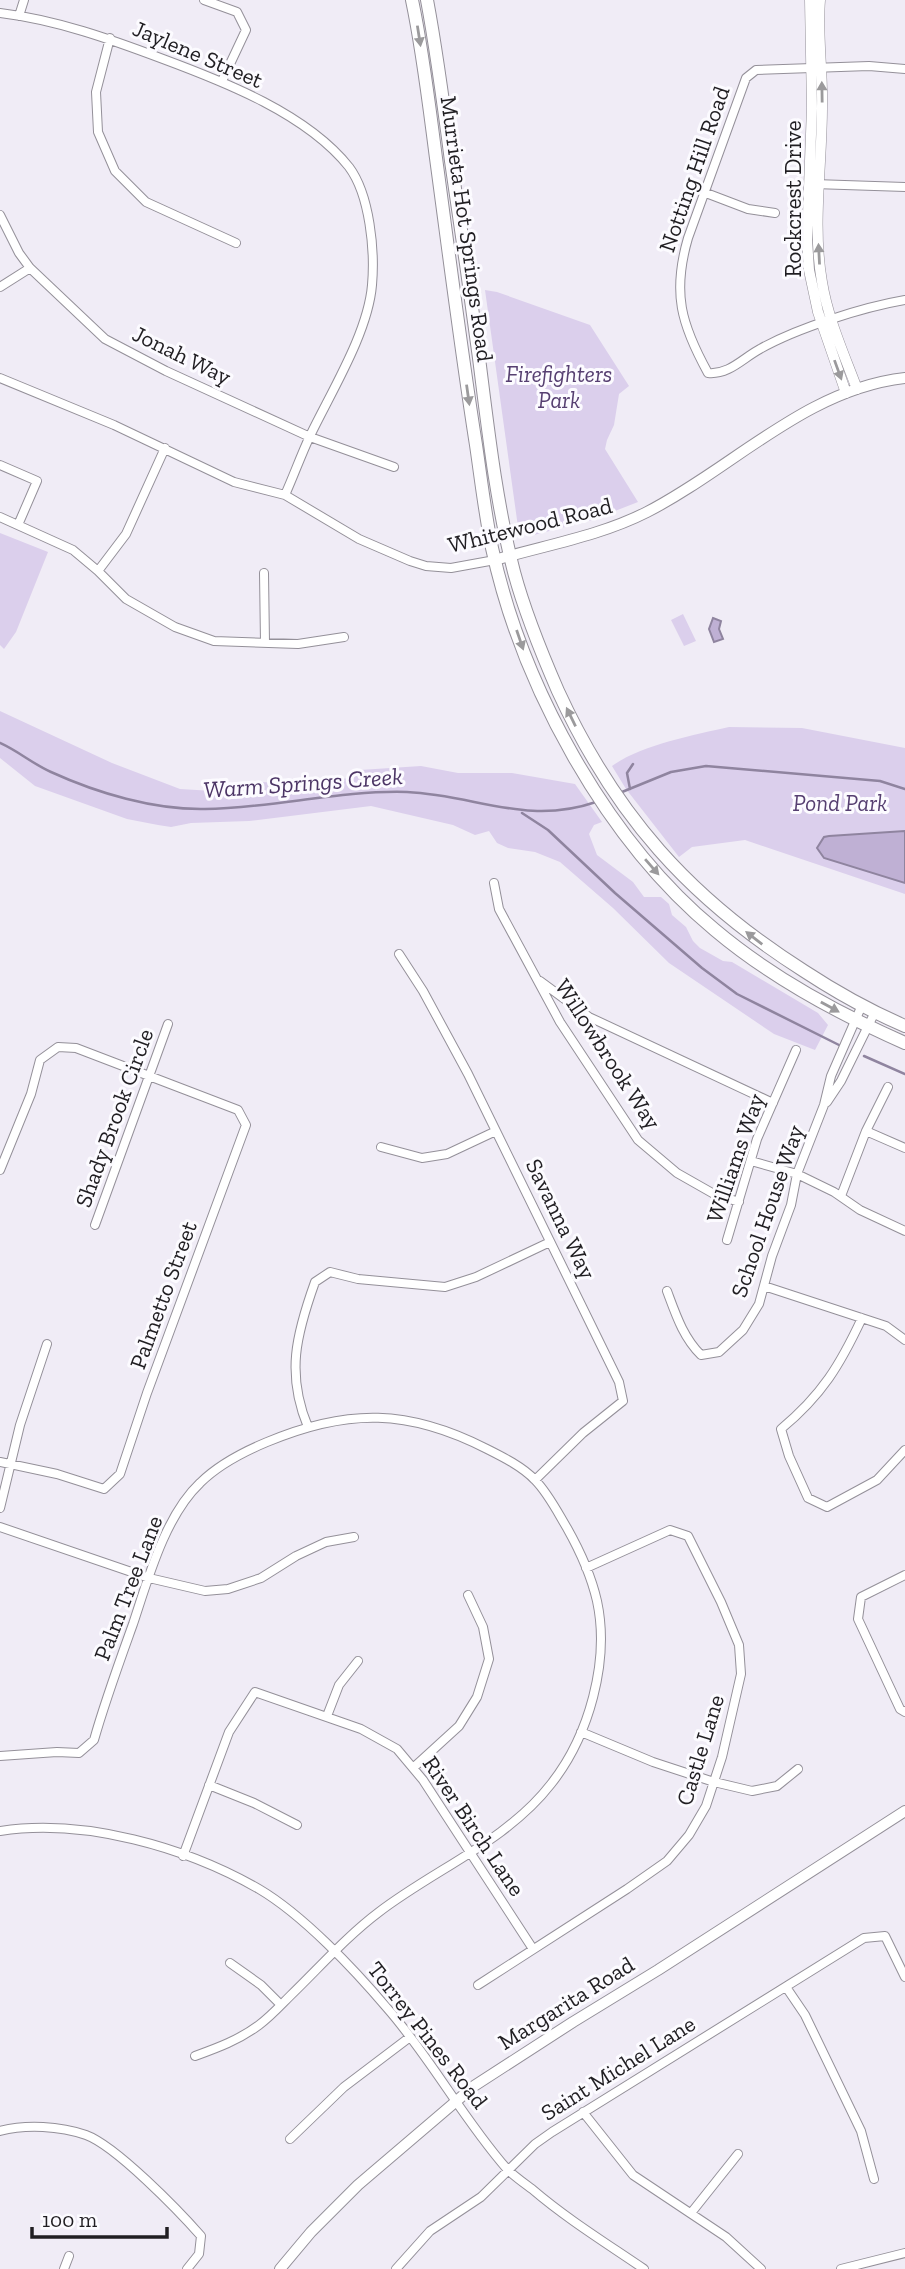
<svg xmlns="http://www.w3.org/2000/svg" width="905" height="2269" viewBox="0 0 905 2269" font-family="'Zilla Slab',serif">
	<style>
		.green { fill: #dbcfec }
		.water { fill: #bfb0d4; stroke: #8f849f; stroke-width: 2 }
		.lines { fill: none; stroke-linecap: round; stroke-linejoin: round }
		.stream { stroke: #8f849f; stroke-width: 2.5 }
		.minor-casing { stroke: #949099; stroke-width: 10 }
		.tertiary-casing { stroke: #949099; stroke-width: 11 }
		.secondary-casing { stroke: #949099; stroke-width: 12 }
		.primary-casing { stroke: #949099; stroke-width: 14 }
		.minor { stroke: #fff; stroke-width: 8 }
		.tertiary { stroke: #fff; stroke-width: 10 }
		.secondary { stroke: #fff; stroke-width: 10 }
		.primary { stroke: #fff; stroke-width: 12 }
		.oneway { fill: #9b9a9c }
		.labels { text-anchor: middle; stroke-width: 6; stroke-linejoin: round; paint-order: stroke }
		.street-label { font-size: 23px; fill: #201e22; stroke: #fcfbff }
		.park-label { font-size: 23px; font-style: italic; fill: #563f71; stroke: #fcfbff }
		.water-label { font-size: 24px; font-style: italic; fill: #4b3465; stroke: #fcfbff }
	</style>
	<rect width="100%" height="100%" fill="#f0ecf6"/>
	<path class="green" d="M485,290L497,292L590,325L629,386L619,394L614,425L607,440L605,449L638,502L592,520L530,536L518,527Z
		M0,533L48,552L16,632L4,649L0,645Z
		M683,614L696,641L684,646L671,620Z
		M0,711L112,763L180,789L213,791L261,782L281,783L352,778V773L360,770L421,766L458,773H512L575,784L602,822L594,825L589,834L597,855L633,882L644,897H661L669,904L672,915L686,927L693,941L700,948L723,961L732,962L818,1013L828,1025L815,1050L774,1034L669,963L613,908L560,862L535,852L508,848L497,843L489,831L475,835L453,825L371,806L249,821L191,823L171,827L158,825L127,819L35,786L0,758Z
		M729,727L802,728L905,748V894L745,840L692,847L679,857L626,789L612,766C641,745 694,735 729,727Z"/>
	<path class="water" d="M713,618L721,621L719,629L723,639L714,642L709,629Z
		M905,831V883L824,858L817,848L824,837L829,836Z"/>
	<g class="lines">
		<path class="stream" d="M0,743C18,751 33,764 51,772C97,793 154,810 205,809C273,808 340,790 407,792C476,795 526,826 596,802
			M630,789L627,773L633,764
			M622,792L671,772L706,766L880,781L905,789
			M522,813L548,830L615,893L702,968L737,994L839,1045
			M864,1056L905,1074"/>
		<defs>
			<path id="minor" d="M204,0L237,12L246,30L222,81
				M0,13C57,20 110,39 163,59C225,82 307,114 349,167C370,195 375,251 372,285C368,333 331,392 310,436C301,455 294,475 285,495
				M19,16L24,0
				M110,38L96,92L98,132L115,171L146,202L236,243
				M905,69L869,66L756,70L746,78L688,238C672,293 681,324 708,373C729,375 743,358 760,349C797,328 864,307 905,300
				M814,184L905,187
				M706,193L748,209L775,213
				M0,215L19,253L30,268L105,339L166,371L310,437L394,467
				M0,287L30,268
				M0,378L114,425L234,482L285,495L359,539L410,561L426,566L451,568L495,560
				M0,465L37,481L18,525
				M0,517L73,550L98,571L126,534L165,448
				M98,571L126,599L175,627L214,641L298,644L344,637
				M264,573L265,643
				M494,883L499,909L560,1022L638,1140L677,1173L714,1194L739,1202
				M399,954L423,991L468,1074L619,1382L623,1401L583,1433L535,1480
				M540,981L589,1017L773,1103
				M827,1102L841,1081L875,1012
				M866,1131L905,1148
				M381,1147L422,1158L447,1154L496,1131
				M751,1161L797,1174L834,1192L860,1210L905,1231
				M0,1170L31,1094L40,1060L58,1047L76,1048L238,1110L246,1125L147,1393L120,1474L104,1489L57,1474L0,1462
				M841,1196L866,1131L888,1087
				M95,1225L168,1024
				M727,1240L757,1139L796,1050
				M764,1286L886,1326L905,1340
				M667,1291C676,1315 683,1337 701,1355L719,1352L743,1330L759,1304L772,1256L791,1205L797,1174L824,1105L831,1076L862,1005
				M862,1318C840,1365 822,1395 781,1429L789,1456L808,1498L827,1507L877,1480L905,1450
				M308,1427C286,1374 296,1335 315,1282L330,1272L358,1279L445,1287L476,1277L550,1242
				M0,1508L20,1425L47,1344
				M0,1527L149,1578L205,1591L228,1589L261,1578L296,1556L326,1542L354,1537
				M905,1575L861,1597L858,1619L900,1709L905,1712
				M327,1716L339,1685L358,1661
				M581,1732L653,1762L714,1782L752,1791L777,1786L798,1769
				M0,1756L57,1752L79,1753L94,1740C105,1701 119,1663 133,1624C148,1579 165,1516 200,1483C219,1464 243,1452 267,1442C348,1408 409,1409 487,1449C503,1457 523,1467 535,1480C548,1493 558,1513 567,1528C580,1551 591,1575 597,1601C610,1661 589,1736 551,1784C507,1841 435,1869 379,1912C347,1936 319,1968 290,1996C280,2006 270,2017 259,2025C239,2040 217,2048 195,2056
				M413,1768L459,1726L477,1697L489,1659L483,1627L468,1595
				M209,1785L254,1803L297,1825
				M0,1831C84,1818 186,1847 259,1889C303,1915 354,1969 387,2008C431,2058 463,2119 507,2169C514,2176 524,2183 532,2189C567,2219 606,2243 644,2269
				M183,1856L229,1732L255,1692L361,1729L397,1749L423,1780L533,1949
				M230,1963L261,1985L281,2005
				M478,1985L627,1889L667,1861L689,1835L706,1806L722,1757L741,1674L739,1645L721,1602L688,1536L670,1530L586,1568
				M786,1987L805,2015L861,2131L874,2179
				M583,2112L633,2175L726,2237L761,2269
				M0,2131C26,2124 60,2126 86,2135C116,2146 179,2211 201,2236L199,2254L187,2269
				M290,2139L344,2087L410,2037
				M691,2213L738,2154
				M64,2269L69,2256
				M396,2269L430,2231L481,2197L535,2144L552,2132L864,1938L885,1936L905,1977
				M841,2269L905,2253"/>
			<path id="tertiary" d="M810,0L812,108L807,240L809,270L818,312L846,393
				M820,0C817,36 823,71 822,107C822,165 812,225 822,282C828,319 844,354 857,389"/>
			<path id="secondary" d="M495,560C546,545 600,536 647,512C733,468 806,389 905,378
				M280,2269L311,2232L358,2185L474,2086L573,2022L658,1970L905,1811"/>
			<path id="primary" d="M412,0C423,52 429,105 436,158C449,254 461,350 476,445C481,479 485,514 492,548C522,686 606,840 715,930C772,978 837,1013 905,1043
				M427,0C437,53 444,107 451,161C461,227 470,292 479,358C488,429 496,502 514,572C525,613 541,652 558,691C615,815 689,898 804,971C836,992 870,1011 905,1026"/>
		</defs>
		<use href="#minor" class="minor-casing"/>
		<use href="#tertiary" class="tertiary-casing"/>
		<use href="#secondary" class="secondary-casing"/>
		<use href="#primary" class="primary-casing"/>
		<use href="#minor" class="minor"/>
		<use href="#tertiary" class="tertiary"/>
		<use href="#secondary" class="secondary"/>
		<use href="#primary" class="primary"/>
	</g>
	<defs><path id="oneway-solid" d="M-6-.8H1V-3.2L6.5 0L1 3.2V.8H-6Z" transform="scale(1.75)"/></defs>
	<g class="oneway">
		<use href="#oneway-solid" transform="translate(419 36) rotate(81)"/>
		<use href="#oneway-solid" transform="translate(822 92) rotate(-91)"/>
		<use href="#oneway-solid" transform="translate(819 254) rotate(-93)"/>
		<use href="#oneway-solid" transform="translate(838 370) rotate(70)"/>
		<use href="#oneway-solid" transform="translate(468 395) rotate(82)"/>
		<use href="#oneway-solid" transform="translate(520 640) rotate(71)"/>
		<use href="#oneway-solid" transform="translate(571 717) rotate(-116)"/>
		<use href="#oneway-solid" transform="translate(652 867) rotate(49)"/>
		<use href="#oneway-solid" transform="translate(754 938) rotate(-142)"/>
		<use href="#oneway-solid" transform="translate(830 1007) rotate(29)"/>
	</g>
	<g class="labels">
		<g class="street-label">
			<text transform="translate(198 54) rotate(23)" y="8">Jaylene Street</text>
			<text transform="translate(694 169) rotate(-71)" y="8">Notting Hill Road</text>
			<text transform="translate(793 199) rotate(-90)" y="8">Rockcrest Drive</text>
			<text transform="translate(467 229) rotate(82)" y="8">Murrieta Hot Springs Road</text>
			<text transform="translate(182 355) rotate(26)" y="8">Jonah Way</text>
			<text transform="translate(530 525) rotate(-14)" y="8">Whitewood Road</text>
			<text transform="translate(608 1054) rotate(57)" y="8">Willowbrook Way</text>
			<text transform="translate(114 1118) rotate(-70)" y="8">Shady Brook Circle</text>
			<text transform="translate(735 1158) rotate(-71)" y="8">Williams Way</text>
			<text transform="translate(767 1211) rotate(-71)" y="8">School House Way</text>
			<text transform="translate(561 1219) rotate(64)" y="8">Savanna Way</text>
			<text transform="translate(163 1295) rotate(-70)" y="8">Palmetto Street</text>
			<text transform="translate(128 1588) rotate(-69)" y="8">Palm Tree Lane</text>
			<text transform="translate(700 1750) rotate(-73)" y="8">Castle Lane</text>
			<text transform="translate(474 1826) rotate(56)" y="8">River Birch Lane</text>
			<text transform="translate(566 2003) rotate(-32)" y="8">Margarita Road</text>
			<text transform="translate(428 2035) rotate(52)" y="8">Torrey Pines Road</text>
			<text transform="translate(618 2068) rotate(-32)" y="8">Saint Michel Lane</text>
		</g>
		<g class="park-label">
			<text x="559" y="382">Firefighters<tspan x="559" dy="26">Park</tspan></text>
			<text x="840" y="811">Pond Park</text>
		</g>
		<g class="water-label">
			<text transform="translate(303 783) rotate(-4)" y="8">Warm Springs Creek</text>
		</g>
	</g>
	<path d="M32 2227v10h135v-10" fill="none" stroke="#201e22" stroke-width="3.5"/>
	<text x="42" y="2227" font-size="21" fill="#201e22" stroke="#fcfbff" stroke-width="5" paint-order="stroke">100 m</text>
</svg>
